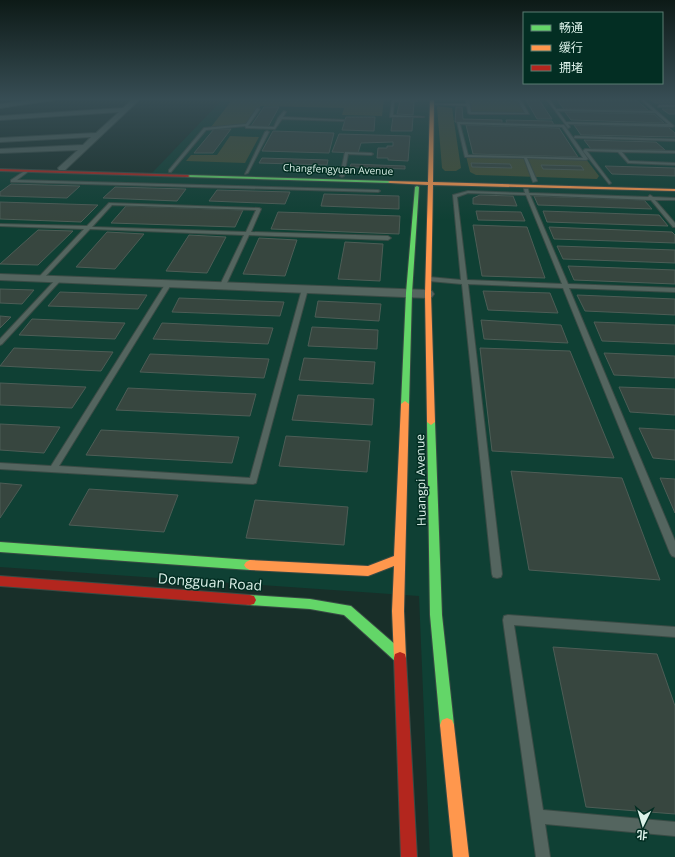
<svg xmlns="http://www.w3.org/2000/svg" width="675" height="857" viewBox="0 0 675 857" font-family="'Open Sans','Noto Sans SC',sans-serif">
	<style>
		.built { fill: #0f4034 }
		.green { fill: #435035 }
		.building { fill: #37463f; stroke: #4d5d56 }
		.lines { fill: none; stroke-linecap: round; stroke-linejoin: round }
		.lane-casing { stroke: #394b45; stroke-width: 2 }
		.street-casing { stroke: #394b45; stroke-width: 2 }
		.fast-casing { stroke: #394b45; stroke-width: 2 }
		.slow-casing { stroke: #394b45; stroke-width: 2 }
		.jam-casing { stroke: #394b45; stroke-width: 2 }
		.lane { fill: #54655f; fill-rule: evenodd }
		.street { fill: #54655f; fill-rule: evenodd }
		.fast { fill: #63d668; fill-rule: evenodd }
		.slow { fill: #ff974d; fill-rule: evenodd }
		.jam { fill: #b3261e; fill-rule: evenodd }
		.labels { text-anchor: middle; stroke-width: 3; stroke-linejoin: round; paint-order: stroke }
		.far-street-label { font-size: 10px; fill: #dcf1e9; stroke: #032e23 }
		.street-label { font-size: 12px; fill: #dcf1e9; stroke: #032e23 }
		.near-street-label { font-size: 14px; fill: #dcf1e9; stroke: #032e23 }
	</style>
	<rect width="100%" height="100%" fill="#182f29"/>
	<path class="built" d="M222,100H675V857H430L419,596L0,567V170L151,174Z"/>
	<path class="green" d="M232,100H384L382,116L342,115L344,108L261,106L247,125L211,127Z
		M467,100H519L527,114L470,113Z
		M438,106L452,108L461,168L456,171H445L442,168L437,107Z
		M230,136L259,137L245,163L186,161L191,155H217Z
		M466,156L586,159L599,176L597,179L476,175L470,172Z"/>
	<path class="building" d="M526,100H539L552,119H537Z
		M557,100H636L648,110L564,109Z
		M651,100H675V103H655Z
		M400,101L414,102L413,115L397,114Z
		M264,107H279L268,127L251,126Z
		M456,107H462L463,119L502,120V123L455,122Z
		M662,109H675V114H669Z
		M565,112L654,114L664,123L571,120Z
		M346,117H375L374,131L342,130Z
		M393,117H413L412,131H391Z
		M506,120L552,121L554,125L507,124Z
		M466,125L559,128L578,157L473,154Z
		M574,125L668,127L675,133V137L581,135Z
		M214,129H231L213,153H194Z
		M273,131L334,133L329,153L262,151Z
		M339,134L410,136L408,161L388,160V158H377L378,148H387V146H393V142L361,143L358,153L332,152Z
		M584,140L656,142L665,150L591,149Z
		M262,158L328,160L327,165L259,163Z
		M471,163L510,164L512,168L472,167Z
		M351,164L405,166V169L350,167Z
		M541,165L581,166L584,170L543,169Z
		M605,166L675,168V176L612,174Z
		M11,184L80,186L67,198L0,196V192Z
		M115,187L186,189L177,201L103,198Z
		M217,190L290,192L285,204L209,201Z
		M324,194L399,196V209L321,206Z
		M480,195L513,196L517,206L473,204V198Z
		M534,196L644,200L652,209L538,205Z
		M0,202L98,205L81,222L0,219Z
		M126,206L243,210L235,227L111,223Z
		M476,211L521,212L525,221L478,220Z
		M543,211L659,215L668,226L547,222Z
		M278,212L400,216L399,234L271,229Z
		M473,225L527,227L545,278L482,276Z
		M549,227L672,232L675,235V243L554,239Z
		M38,230L73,231L38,265L0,264Z
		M107,232L144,234L115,269L76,267Z
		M189,235L226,237L207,273L166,271Z
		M259,238L297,240L285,276L243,274Z
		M345,242L383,244L380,281L338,279Z
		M557,246L675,250V263L563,259Z
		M568,266L675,270V284L574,280Z
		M0,289L34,290L22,304L0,303Z
		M483,291L550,293L558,313L488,310Z
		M60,292L147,295L138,309L48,306Z
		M577,295L675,299V315L585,311Z
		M179,298L284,302L280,316L172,312Z
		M318,301L381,304L379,321L315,317Z
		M0,316L11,317L0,328Z
		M32,319L125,323L115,339L19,335Z
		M481,320L561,325L568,343L484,339Z
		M594,322L675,325V344L602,341Z
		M162,323L273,328L268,344L153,339Z
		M312,327L378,330L377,349L308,346Z
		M14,348L113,352L101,371L0,366Z
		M480,348L570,351L614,458L492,451Z
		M604,353L675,356V378L614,375Z
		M150,354L269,359L264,378L140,372Z
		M304,358L375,362L373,384L299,380Z
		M0,383L86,387L72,408L0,405Z
		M619,387L675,389V415L630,412Z
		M128,388L256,394L250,416L116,410Z
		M298,395L374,399L372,425L292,420Z
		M0,424L60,427L44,453L0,450Z
		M639,428L675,430V460L653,458Z
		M101,430L239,437L232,463L86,455Z
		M286,436L370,441L367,472L279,466Z
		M511,471L622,478L660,580L529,570Z
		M660,478L675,479V513Z
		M0,483L22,485L0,518Z
		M89,489L178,495L164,532L69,525Z
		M255,500L348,507L344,545L246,538Z
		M553,647L657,654L675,706V814L586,807Z"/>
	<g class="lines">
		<defs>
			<path id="lane" d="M392,100L417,101L394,102L393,115L424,117H390Z
				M466,100H469L471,112L525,113L518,101L513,100H521L529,114H470L468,113L467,106L430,104H466Z
				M547,100H550L556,109L653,111L641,100H644L674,126L672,127L568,124L570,127L568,128ZM558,111L655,113L668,124L566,122Z
				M659,105H675V107H658Z
				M257,108L260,109L248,126L274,127L278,118L284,111L286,112L283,117L345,120L343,121L282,119L275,129L246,128L245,126L206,130L171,172H169V170L204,128L246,124Z
				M457,122L564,125L588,159L586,160L527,158L537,181L533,182L524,158L465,157ZM460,124L562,127L583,158L468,155Z
				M267,131L269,132L248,173L245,174L265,132Z
				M575,136L675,139V141L574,138Z
				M585,149L675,151V153L622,152L629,161L675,163V165L628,163L618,152L587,151L611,183L609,184L583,151Z
				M345,152L371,153L373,154L371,155L348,154L344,176L342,177L340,176Z
				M26,170L29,171L17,180L378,190L380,191L378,192L11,182V180Z
				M524,189H528L529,193L648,197L650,195L653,197L675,198V200H655L675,223V227H673L651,200L530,195L568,284L675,288V292L569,288L675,541V557L672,556L670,553L563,288L468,284L502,574L501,577L497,578L493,577L492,574L462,284L429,281L426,279L429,277L461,280L453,195L468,191L525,193ZM468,193L526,195L562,284L467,280L457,197Z
				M109,203L259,208L261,209L251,232L388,236L391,238L388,240L249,235L226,285L223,287L220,285L244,235L90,229L42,280H38V278L84,229L0,226V224L87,226ZM112,205L256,210L246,232L92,227Z
				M59,277L61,278V280L2,344L0,345V339L57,278Z
				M169,281L172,283L59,466L250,478L302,289L305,287L307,288L308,289L256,483L253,484L0,469V463L51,466L166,283Z
				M508,615L675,627V637L514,625L543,810L675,822V836L545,824L550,857H536L503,620L504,616Z"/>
			<path id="street" d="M33,100H54L0,108V104Z
				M132,100H139L65,170H59L58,168L78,150L0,153V149L83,145L91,137L0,142V138L96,133L119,112L0,120V116L123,108Z
				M0,274L428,290L432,291L434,294L432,297L428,298L0,280Z"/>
			<path id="fast" d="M188,175L390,181L392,182L390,183L186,177V176Z
				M417,186L419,187L412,293L409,404L405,407L401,404L406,293L415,187Z
				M431,419L435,422L442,615L454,725L452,730L447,732L442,730L440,725L430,615L427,422Z
				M0,542L250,560L254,562L256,565L254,568L250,570L0,552Z
				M250,595L310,599L351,606L405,653L406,657L405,661L400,663L395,661L344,615L310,609L250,605L246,604L244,600L246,596Z"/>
			<path id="slow" d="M430,100H434L433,182L675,189V191L433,185L431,294L435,422L431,425L427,422L425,294L428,185L390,183L388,182L390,181L428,182Z
				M405,401L409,404L404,611L406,658L405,662L400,664L395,662L394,658L392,611L394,566L368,576L250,570L246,568L244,565L246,562L250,560L368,566L394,556L401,404Z
				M447,718L452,720L454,725L469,857H453L440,725L442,720Z"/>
			<path id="jam" d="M0,169L188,175L190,176L188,177L0,171Z
				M0,576L250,595L254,596L256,600L254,604L250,605L0,586Z
				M400,652L405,654L406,658L417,857H401L394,658L395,654Z"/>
		</defs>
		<use href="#lane" class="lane-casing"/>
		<use href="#street" class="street-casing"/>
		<use href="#fast" class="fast-casing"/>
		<use href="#slow" class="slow-casing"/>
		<use href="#jam" class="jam-casing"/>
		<use href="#lane" class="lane"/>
		<use href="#street" class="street"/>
		<use href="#fast" class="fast"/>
		<use href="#slow" class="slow"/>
		<use href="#jam" class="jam"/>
	</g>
	<linearGradient id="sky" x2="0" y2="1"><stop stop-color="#0d1a17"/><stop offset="0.45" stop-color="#374d54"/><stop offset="1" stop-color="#374d54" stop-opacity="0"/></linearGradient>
	<rect width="675" height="220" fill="url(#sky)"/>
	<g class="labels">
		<g class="far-street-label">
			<text transform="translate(338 169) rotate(2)" y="4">Changfengyuan Avenue</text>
		</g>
		<g class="street-label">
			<text transform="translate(421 480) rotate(-91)" y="4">Huangpi Avenue</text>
		</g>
		<g class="near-street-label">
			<text transform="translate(210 582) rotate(4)" y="5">Dongguan Road</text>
		</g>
	</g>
	<rect x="523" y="12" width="140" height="72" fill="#032e23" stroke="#5a7c72"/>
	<rect x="531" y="25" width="20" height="6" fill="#63d668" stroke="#5a7c72"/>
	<text x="559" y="32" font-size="12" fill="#dcf1e9">畅通</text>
	<rect x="531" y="45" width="20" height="6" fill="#ff974d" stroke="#5a7c72"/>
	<text x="559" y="52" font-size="12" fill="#dcf1e9">缓行</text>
	<rect x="531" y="65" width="20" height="6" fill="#b3261e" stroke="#5a7c72"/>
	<text x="559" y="72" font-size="12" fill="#dcf1e9">拥堵</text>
	<g transform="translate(643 825) rotate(185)" stroke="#032e23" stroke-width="3" paint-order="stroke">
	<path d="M0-3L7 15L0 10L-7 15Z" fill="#dcf1e9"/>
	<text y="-6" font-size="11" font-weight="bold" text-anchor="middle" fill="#dcf1e9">北</text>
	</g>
</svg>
